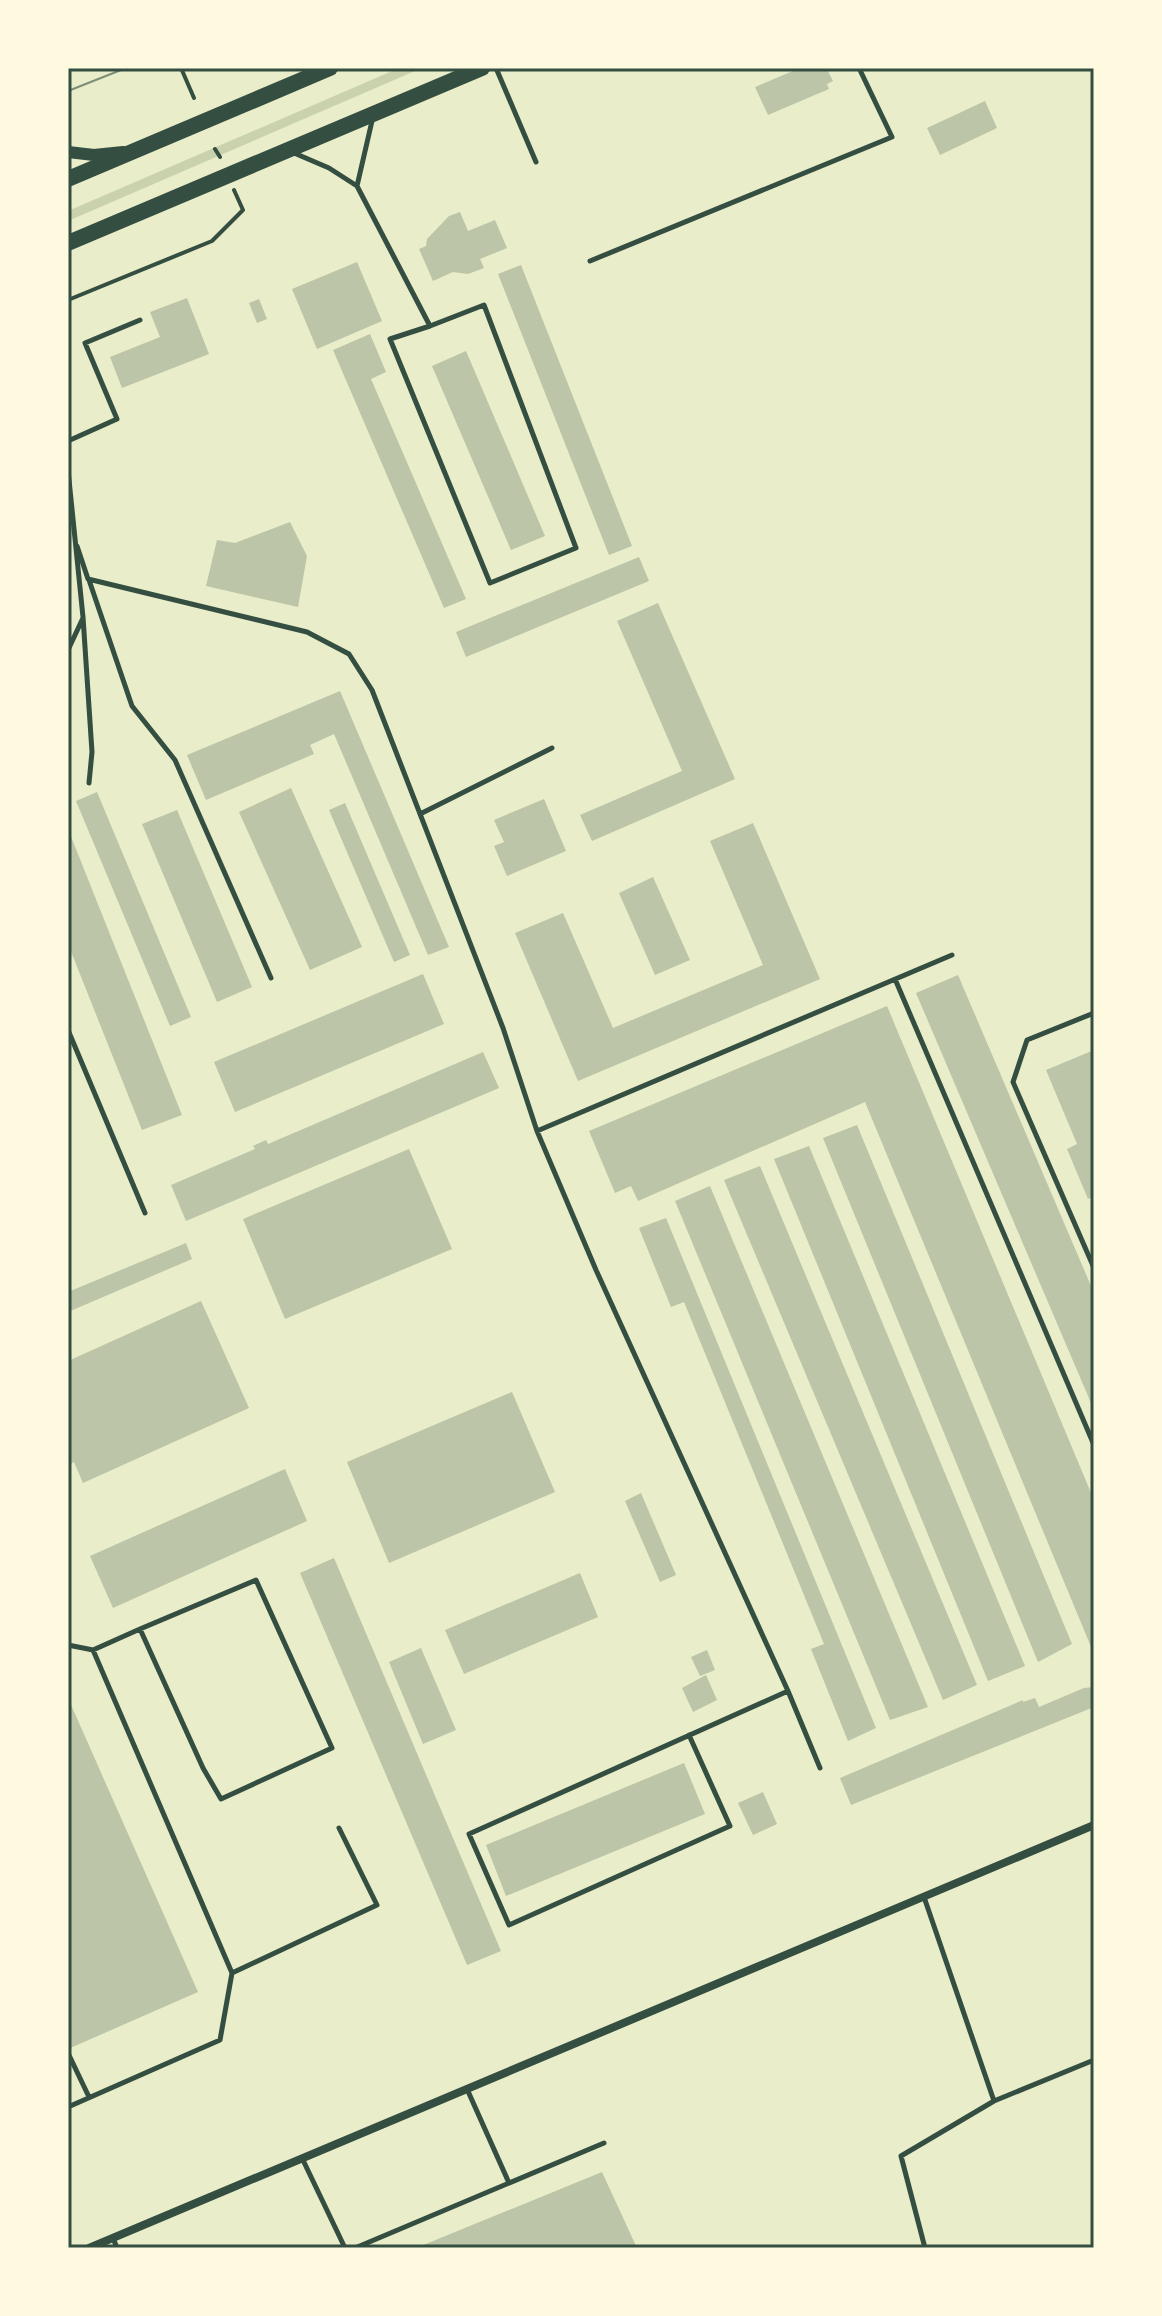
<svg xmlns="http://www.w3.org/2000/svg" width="1162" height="2316" viewBox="0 0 1162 2316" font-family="Raleway,sans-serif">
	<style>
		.green { fill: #cad2ad }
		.building { fill: #bcc5a7 }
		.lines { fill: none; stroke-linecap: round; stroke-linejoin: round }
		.path { stroke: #344e41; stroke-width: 4 }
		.service { stroke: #344e41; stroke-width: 5 }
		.minor { stroke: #344e41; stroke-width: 8 }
		.tertiary { stroke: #344e41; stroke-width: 12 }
		.primary { stroke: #344e41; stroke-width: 16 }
		.tram { stroke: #7c8e77; stroke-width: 2 }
		.neatline { fill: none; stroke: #344e41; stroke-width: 3 }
	</style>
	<rect width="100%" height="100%" fill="#e9edc9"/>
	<path class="green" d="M399,68H422L68,221V211Z"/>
	<path class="building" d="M800,68H821L822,71L827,69L833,81L827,84L829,89L768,115L755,87Z
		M985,101L997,128L940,155L927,128Z
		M460,212L468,231L495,220L507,248L480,259L484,268L468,274L453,272L433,281L419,249L426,246L427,239L449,216Z
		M357,262L382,321L317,349L292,289Z
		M521,265L632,546L609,555L498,274Z
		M187,298L209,354L122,388L110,357L160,337L150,312Z
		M259,299L267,319L257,323L249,303Z
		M370,334L386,372L371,379L466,599L444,608L333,350Z
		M466,351L545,536L511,550L432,366Z
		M290,522L307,556L298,607L206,586L217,540L235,543Z
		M639,557L649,581L466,657L456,632Z
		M658,603L735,779L592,841L580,815L682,771L617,621Z
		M340,691L449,947L428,955L334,734L310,745L314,754L206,800L187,755Z
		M291,788L362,947L310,970L239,812Z
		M97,792L191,1017L170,1026L76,801Z
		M544,799L566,851L507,876L494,846L504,842L494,820Z
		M345,803L410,955L394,962L329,810Z
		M177,810L252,987L217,1002L142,824Z
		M753,823L820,979L578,1081L515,933L563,913L613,1028L763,965L710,841Z
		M68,829L182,1115L142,1130L68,944Z
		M653,877L690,960L655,975L619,893Z
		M423,974L444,1024L235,1112L214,1062Z
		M958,975L1094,1293V1410L916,993Z
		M887,1006L1094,1500V1654L865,1102L638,1201L631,1186L615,1193L589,1131Z
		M1094,1050V1196L1088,1199L1067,1149L1077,1144L1046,1070Z
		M483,1052L499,1088L186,1221L171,1185L255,1149L253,1146L266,1140L268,1144Z
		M857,1125L1072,1644L1038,1662L823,1138Z
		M809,1146L1025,1666L988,1681L774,1159Z
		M409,1149L452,1249L285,1319L243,1219Z
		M760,1166L977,1685L943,1700L724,1180Z
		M710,1186L928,1707L890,1720L675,1201Z
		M666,1218L876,1728L848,1741L811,1649L824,1644L684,1302L671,1307L639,1228Z
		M186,1243L192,1259L68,1312V1292Z
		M201,1301L249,1408L83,1483L74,1462L68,1465V1361Z
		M512,1392L555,1492L389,1563L347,1462Z
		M285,1469L307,1521L113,1608L90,1556Z
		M641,1493L676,1575L660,1582L625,1501Z
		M334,1558L501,1951L467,1965L300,1573Z
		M580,1573L598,1617L464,1674L445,1630Z
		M421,1648L456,1730L423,1744L389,1662Z
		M707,1650L715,1670L700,1676L691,1657Z
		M706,1675L717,1700L693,1712L682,1688Z
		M1094,1687V1707L851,1805L840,1778L1023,1700V1702L1035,1698L1039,1707L1084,1688Z
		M68,1698L198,1992L68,2049Z
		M684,1763L705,1814L506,1896L486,1845Z
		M763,1792L777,1824L753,1835L738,1803Z
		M602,2172L637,2248H416Z"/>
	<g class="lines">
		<path class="path" d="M181,68L194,98
			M215,149L220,157
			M68,300L212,241L243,210L234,190"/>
		<path class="service" d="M496,68L536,162
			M1094,108V111
			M294,153L329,168L357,186L430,326L484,305L576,548L490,583L390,339L430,326
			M357,186L372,121
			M590,261L892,137L859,68
			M68,441L117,419L85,343L140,320
			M68,470L83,617L92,752L89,783
			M77,546L88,579L307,632L349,654L372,690L503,1028L537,1131L596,1270L788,1691L820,1768
			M89,580L132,706L175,760L271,978
			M68,650L83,618
			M420,814L552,748
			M895,979L1094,1445
			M1094,1013L1027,1040L1013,1082L1094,1268
			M68,1030L145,1213
			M537,1131L952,955
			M68,1645L93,1650L232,1973L220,2040L68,2107
			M93,1650L140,1629L256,1580L332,1748L221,1799L203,1768L140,1629
			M689,1735L730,1826L509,1925L469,1834L788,1691
			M924,1897L994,2101
			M232,1973L377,1905L339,1828
			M68,2053L89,2097
			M467,2089L509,2183
			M302,2158L345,2248
			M113,2238L117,2248
			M355,2248L604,2143
			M925,2248L901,2156L994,2101L1094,2060"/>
		<path class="minor" d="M89,2248L1094,1825"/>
		<path class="tertiary" d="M68,152L94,155L123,152"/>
		<path class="primary" d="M68,179L330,68
			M68,243L482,68"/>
		<path class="tram" d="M68,91L126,68"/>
	</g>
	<rect width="1162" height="2316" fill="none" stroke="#fefae0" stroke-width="140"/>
	<rect x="70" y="70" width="1022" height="2176" class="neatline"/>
</svg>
